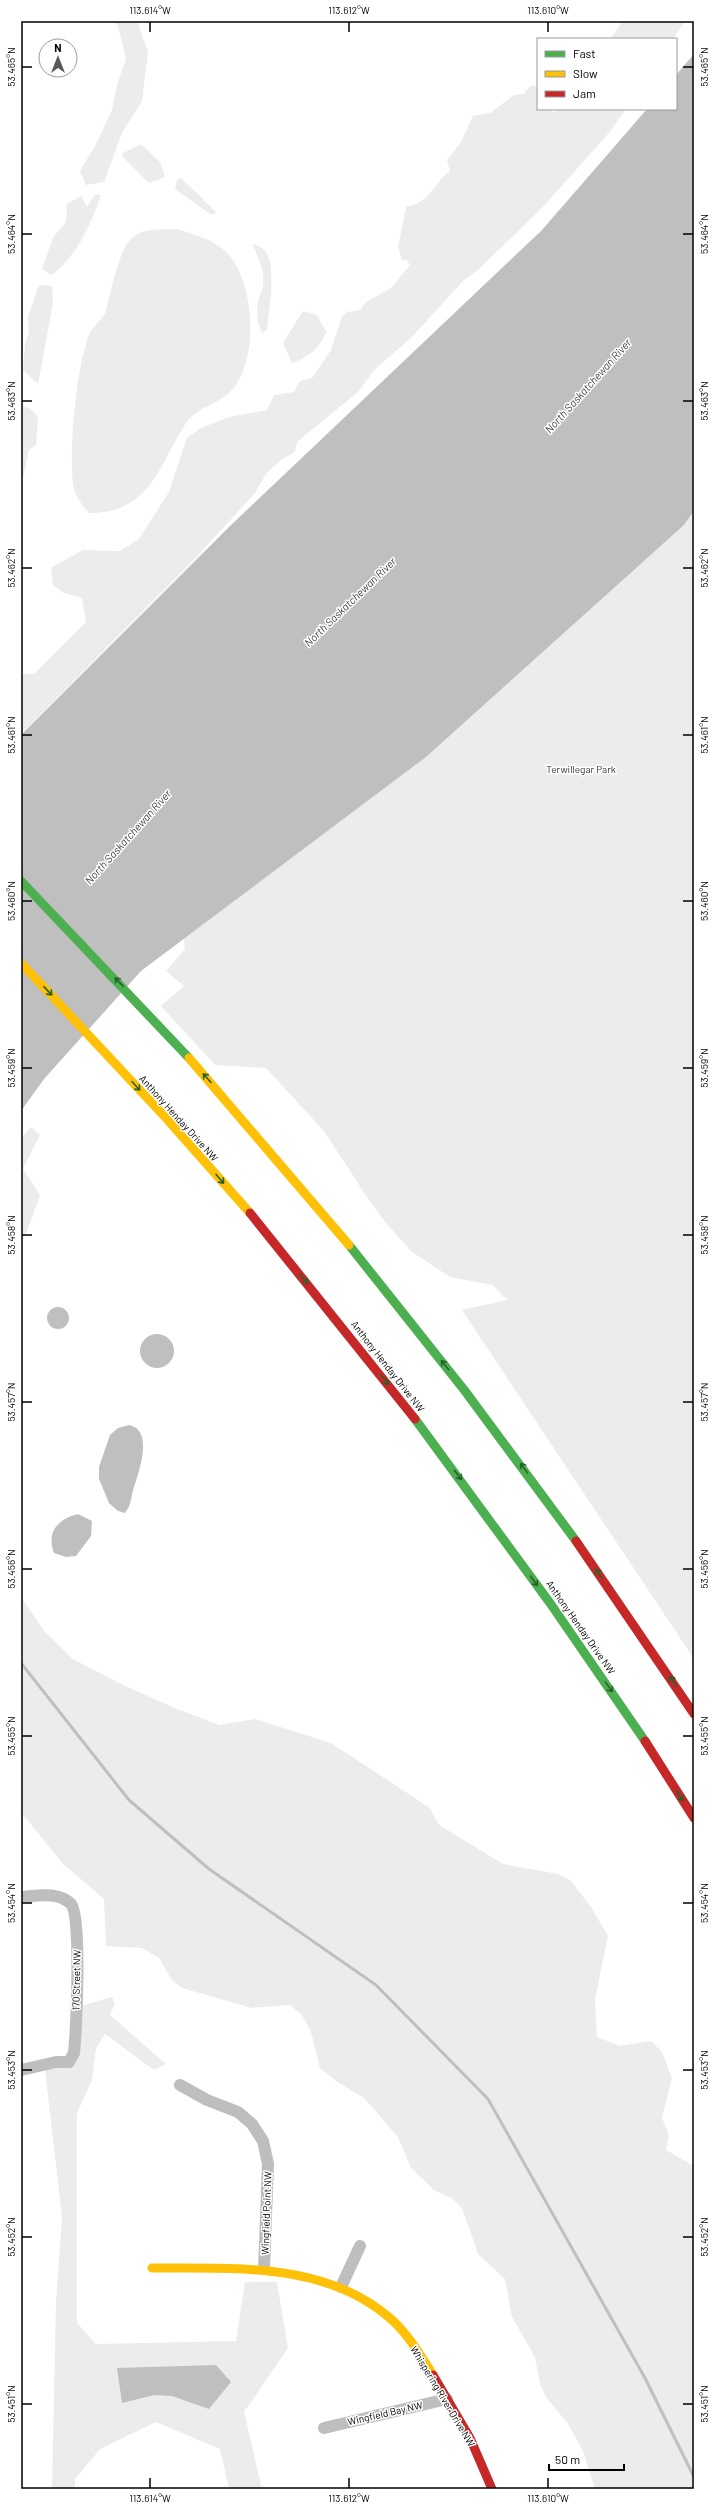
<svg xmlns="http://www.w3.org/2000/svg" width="715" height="2510" viewBox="0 0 715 2510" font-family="Barlow,sans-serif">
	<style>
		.green { fill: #ececec }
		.water { fill: #bfbfbf }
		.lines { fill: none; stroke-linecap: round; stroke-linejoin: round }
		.stream { stroke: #bfbfbf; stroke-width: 3 }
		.street { stroke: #bebebe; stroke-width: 12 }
		.fast { stroke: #4caf50; stroke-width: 9 }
		.slow { stroke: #ffc107; stroke-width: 9 }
		.jam { stroke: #c62828; stroke-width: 9 }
		.oneway { stroke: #2a602c }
		.ticks { fill: none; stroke: #000; stroke-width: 1.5 }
		.labels { text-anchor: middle; stroke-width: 3; stroke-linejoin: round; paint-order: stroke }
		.park-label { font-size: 10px; fill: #333; stroke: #fff }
		.street-label { font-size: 10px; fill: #000; stroke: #fff }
		.water-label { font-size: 11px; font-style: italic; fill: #444; stroke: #fff }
		.neatline { fill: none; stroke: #000; stroke-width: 1.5 }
		.ticks-label { font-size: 10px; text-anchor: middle; fill: #000 }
	</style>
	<rect width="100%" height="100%" fill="#fff"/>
	<path class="green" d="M112,21H137L148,52L142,101L122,133L104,182L86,185L80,171L96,144L112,110L117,85L126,59L118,26Z
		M623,21H685L673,39H610Z
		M530,86H538V109H551L553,112L560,109H626L608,134L541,209L479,269L463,281L412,337L374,370L359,391L297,442L295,452L281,460L266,474L255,493L190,564L21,734V674H34L86,622L82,598L64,593L53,585L51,568L83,550L120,551L139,539L169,492L187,438L201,428L229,417L267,410L274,395L294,392L300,381L312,378L331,350L342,317L347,312L360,310L365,303L391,288L410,265L407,260H402L398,247L406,207C431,202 432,185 450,171L447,160L461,142L473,116L490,113L514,95L524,94Z
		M141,144L160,162L165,177L149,183L124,158L121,154Z
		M181,178L216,212L212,215L175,189L177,180Z
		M95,195H101C90,226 78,254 52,275L42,269L54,236L66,222L67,204L81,196L87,207Z
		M177,229C195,235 217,240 230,256C255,287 259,363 230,392C218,404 196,408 186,423C158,466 151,513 89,513C81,504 75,496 73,484C69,447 76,370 89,335C92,326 102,321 105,313C111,294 118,251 131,239C142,227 162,230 177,229Z
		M252,244C257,245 264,247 267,254C276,271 269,310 267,329L262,333C256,321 256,306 260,294C261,291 263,288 263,285C265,271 258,256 252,244Z
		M39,285L52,286L53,303L38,384L23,370L25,343L29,333L28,317Z
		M303,311L317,315L326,332C321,348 307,358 292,363L283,343Z
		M21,405L31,409L38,417L36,445L29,450L21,488Z
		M694,511V1659L462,1310L507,1300L493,1285L450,1277L412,1252L386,1223L363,1191L324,1131L266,1068L215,1065L161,1006L184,986L166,971L185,949L184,939L426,757L684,525Z
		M31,1127L40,1135L23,1169L40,1195L26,1234L21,1241V1138Z
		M21,1597L45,1632L73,1659L123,1685L177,1709L219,1725L255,1719L331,1743L430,1808L439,1825L503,1864L558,1874L570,1880L591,1907L608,1936L595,1999L597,2037L620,2046L651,2041L662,2052L672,2078L662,2118L669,2135L666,2150L694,2166V2489H595L583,2451L568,2424L546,2397L540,2384L535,2357L512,2317L505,2279L478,2254L462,2208L453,2199L434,2190L411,2168L398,2137L364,2098L336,2081L320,2068L311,2032L302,2015L290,2005L252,2008L182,1988L172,1980L159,1958L142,1948L106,1946L104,1899L63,1864L21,1812Z
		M112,1997L115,2004L110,2015L166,2064L154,2070L105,2034L96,2048L92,2080L77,2113V2323L96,2344L236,2341L245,2282H277L288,2348L244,2412L262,2489H229L220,2449L156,2422L100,2449L75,2479V2489H52L56,2302L62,2217L45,2070L71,2066L81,2006Z"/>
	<path class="water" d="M694,54V511L684,525L426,757L141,971L44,1079L21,1111V735L230,526L542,230L647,109H676V75Z
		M47 1318a11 11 0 1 1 22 0a11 11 0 1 1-22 0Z
		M140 1351a17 17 0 1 1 34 0a17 17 0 1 1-34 0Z
		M129,1425C155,1430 138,1474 133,1490C131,1499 131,1505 125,1513L118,1511L109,1503L99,1479V1467L110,1435L118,1428Z
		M78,1514L92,1521L91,1536L76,1556L66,1557L54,1553C46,1532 58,1519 78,1514Z
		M216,2365L231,2382L209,2409L172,2396L154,2395L122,2403L117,2368Z"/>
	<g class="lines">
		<path class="stream" d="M21,1663L129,1800L209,1869L376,1985L488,2099L645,2378L694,2477"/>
		<path class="street" d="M21,1897C37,1896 58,1891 71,1904C82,1916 76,2032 74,2053L69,2062H56L21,2070
			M180,2085L207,2100L238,2112L252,2124L263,2141L268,2164L264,2269
			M341,2287L360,2246
			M324,2428L447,2399"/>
		<path class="fast" d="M21,881L189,1058
			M349,1245L465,1391L576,1541
			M415,1419L550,1603L645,1741"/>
		<path class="slow" d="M21,963L166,1118L250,1213
			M189,1058L349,1245
			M152,2268C234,2269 325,2261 391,2319C408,2334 421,2356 433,2375"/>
		<path class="jam" d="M250,1213L415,1419
			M576,1541L694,1714
			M645,1741L694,1818
			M433,2375L470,2438L492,2489"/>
	</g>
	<defs><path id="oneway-shaft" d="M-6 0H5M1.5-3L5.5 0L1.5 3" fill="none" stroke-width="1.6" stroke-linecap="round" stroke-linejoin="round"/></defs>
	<g class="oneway">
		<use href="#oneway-shaft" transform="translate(119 982) rotate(-134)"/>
		<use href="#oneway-shaft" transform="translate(48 991) rotate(47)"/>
		<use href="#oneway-shaft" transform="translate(207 1078) rotate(-132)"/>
		<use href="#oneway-shaft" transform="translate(136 1086) rotate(48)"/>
		<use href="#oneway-shaft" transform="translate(220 1179) rotate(49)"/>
		<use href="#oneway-shaft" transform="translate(304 1279) rotate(50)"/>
		<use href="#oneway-shaft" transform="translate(445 1365) rotate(-128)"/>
		<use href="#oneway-shaft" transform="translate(385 1380) rotate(53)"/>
		<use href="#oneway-shaft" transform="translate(524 1468) rotate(-126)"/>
		<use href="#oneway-shaft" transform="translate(458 1475) rotate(52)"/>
		<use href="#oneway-shaft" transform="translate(599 1574) rotate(-125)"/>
		<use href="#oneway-shaft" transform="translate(534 1581) rotate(54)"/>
		<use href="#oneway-shaft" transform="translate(673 1681) rotate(-123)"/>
		<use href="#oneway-shaft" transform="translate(609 1687) rotate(55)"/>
		<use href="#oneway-shaft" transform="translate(680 1796) rotate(57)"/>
	</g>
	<path class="ticks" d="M150,22V32M349,22V32M548,22V32M22,67H32M683,67H693M22,234H32M683,234H693M22,401H32M683,401H693M22,568H32M683,568H693M22,735H32M683,735H693M22,901H32M683,901H693M22,1068H32M683,1068H693M22,1235H32M683,1235H693M22,1402H32M683,1402H693M22,1569H32M683,1569H693M22,1736H32M683,1736H693M22,1903H32M683,1903H693M22,2070H32M683,2070H693M22,2237H32M683,2237H693M22,2404H32M683,2404H693M150,2478V2488M349,2478V2488M548,2478V2488"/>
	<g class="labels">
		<g class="park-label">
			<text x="581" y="773">Terwillegar Park</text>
		</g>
		<g class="street-label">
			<text transform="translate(179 1118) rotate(48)" y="4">Anthony Henday Drive NW</text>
			<text transform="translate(388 1366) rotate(52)" y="4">Anthony Henday Drive NW</text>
			<text transform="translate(581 1627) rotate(55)" y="4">Anthony Henday Drive NW</text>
			<text transform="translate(76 1980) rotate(-89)" y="4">170 Street NW</text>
			<text transform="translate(266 2213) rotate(-88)" y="4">Wingfield Point NW</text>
			<text transform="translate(443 2396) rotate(59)" y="4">Whispering River Drive NW</text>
			<text transform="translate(385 2413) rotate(-13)" y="4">Wingfield Bay NW</text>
		</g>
		<g class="water-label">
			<text transform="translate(588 386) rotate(-48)" y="4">North Saskatchewan River</text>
			<text transform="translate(350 602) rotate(-44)" y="4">North Saskatchewan River</text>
			<text transform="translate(128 837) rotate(-48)" y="4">North Saskatchewan River</text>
		</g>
	</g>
	<rect width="715" height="2510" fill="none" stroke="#ffffff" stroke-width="44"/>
	<rect x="537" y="38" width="140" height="72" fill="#ffffff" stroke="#999999"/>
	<rect x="545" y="51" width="20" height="6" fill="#4caf50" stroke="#999999"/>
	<text x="573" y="58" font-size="12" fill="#000000">Fast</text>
	<rect x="545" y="71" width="20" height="6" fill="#ffc107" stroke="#999999"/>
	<text x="573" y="78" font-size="12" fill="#000000">Slow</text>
	<rect x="545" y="91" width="20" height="6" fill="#c62828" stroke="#999999"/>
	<text x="573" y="98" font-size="12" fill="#000000">Jam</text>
	<g transform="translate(58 58)"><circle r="19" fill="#ffffff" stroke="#999999"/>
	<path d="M0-3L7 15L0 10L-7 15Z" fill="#595959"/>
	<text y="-6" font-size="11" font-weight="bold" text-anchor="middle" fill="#000000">N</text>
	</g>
	<path d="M549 2464v6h75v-6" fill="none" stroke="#000000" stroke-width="2"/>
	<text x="555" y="2464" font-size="12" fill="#000000" stroke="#ffffff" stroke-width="3" paint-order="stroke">50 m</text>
	<rect x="22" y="22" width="671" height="2466" class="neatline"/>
	<g class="ticks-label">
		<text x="150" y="14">113.614°W</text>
		<text x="349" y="14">113.612°W</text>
		<text x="548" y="14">113.610°W</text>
		<text transform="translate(11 67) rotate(-90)" y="4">53.465°N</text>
		<text transform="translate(704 67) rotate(-90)" y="4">53.465°N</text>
		<text transform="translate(11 234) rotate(-90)" y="4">53.464°N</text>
		<text transform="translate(704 234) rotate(-90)" y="4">53.464°N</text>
		<text transform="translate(11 401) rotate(-90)" y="4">53.463°N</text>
		<text transform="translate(704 401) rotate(-90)" y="4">53.463°N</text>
		<text transform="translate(11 568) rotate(-90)" y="4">53.462°N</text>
		<text transform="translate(704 568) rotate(-90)" y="4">53.462°N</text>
		<text transform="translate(11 735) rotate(-90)" y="4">53.461°N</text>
		<text transform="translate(704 735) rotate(-90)" y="4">53.461°N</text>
		<text transform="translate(11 901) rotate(-90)" y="4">53.460°N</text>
		<text transform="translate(704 901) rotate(-90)" y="4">53.460°N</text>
		<text transform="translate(11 1068) rotate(-90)" y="4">53.459°N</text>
		<text transform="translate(704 1068) rotate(-90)" y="4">53.459°N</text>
		<text transform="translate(11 1235) rotate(-90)" y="4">53.458°N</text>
		<text transform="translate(704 1235) rotate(-90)" y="4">53.458°N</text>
		<text transform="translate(11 1402) rotate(-90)" y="4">53.457°N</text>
		<text transform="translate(704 1402) rotate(-90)" y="4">53.457°N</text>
		<text transform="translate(11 1569) rotate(-90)" y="4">53.456°N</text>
		<text transform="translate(704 1569) rotate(-90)" y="4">53.456°N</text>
		<text transform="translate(11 1736) rotate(-90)" y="4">53.455°N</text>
		<text transform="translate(704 1736) rotate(-90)" y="4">53.455°N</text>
		<text transform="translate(11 1903) rotate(-90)" y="4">53.454°N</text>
		<text transform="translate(704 1903) rotate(-90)" y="4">53.454°N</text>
		<text transform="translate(11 2070) rotate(-90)" y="4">53.453°N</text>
		<text transform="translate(704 2070) rotate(-90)" y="4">53.453°N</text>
		<text transform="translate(11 2237) rotate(-90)" y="4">53.452°N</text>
		<text transform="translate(704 2237) rotate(-90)" y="4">53.452°N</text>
		<text transform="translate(11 2404) rotate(-90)" y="4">53.451°N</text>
		<text transform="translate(704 2404) rotate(-90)" y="4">53.451°N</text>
		<text x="150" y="2502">113.614°W</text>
		<text x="349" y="2502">113.612°W</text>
		<text x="548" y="2502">113.610°W</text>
	</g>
</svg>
